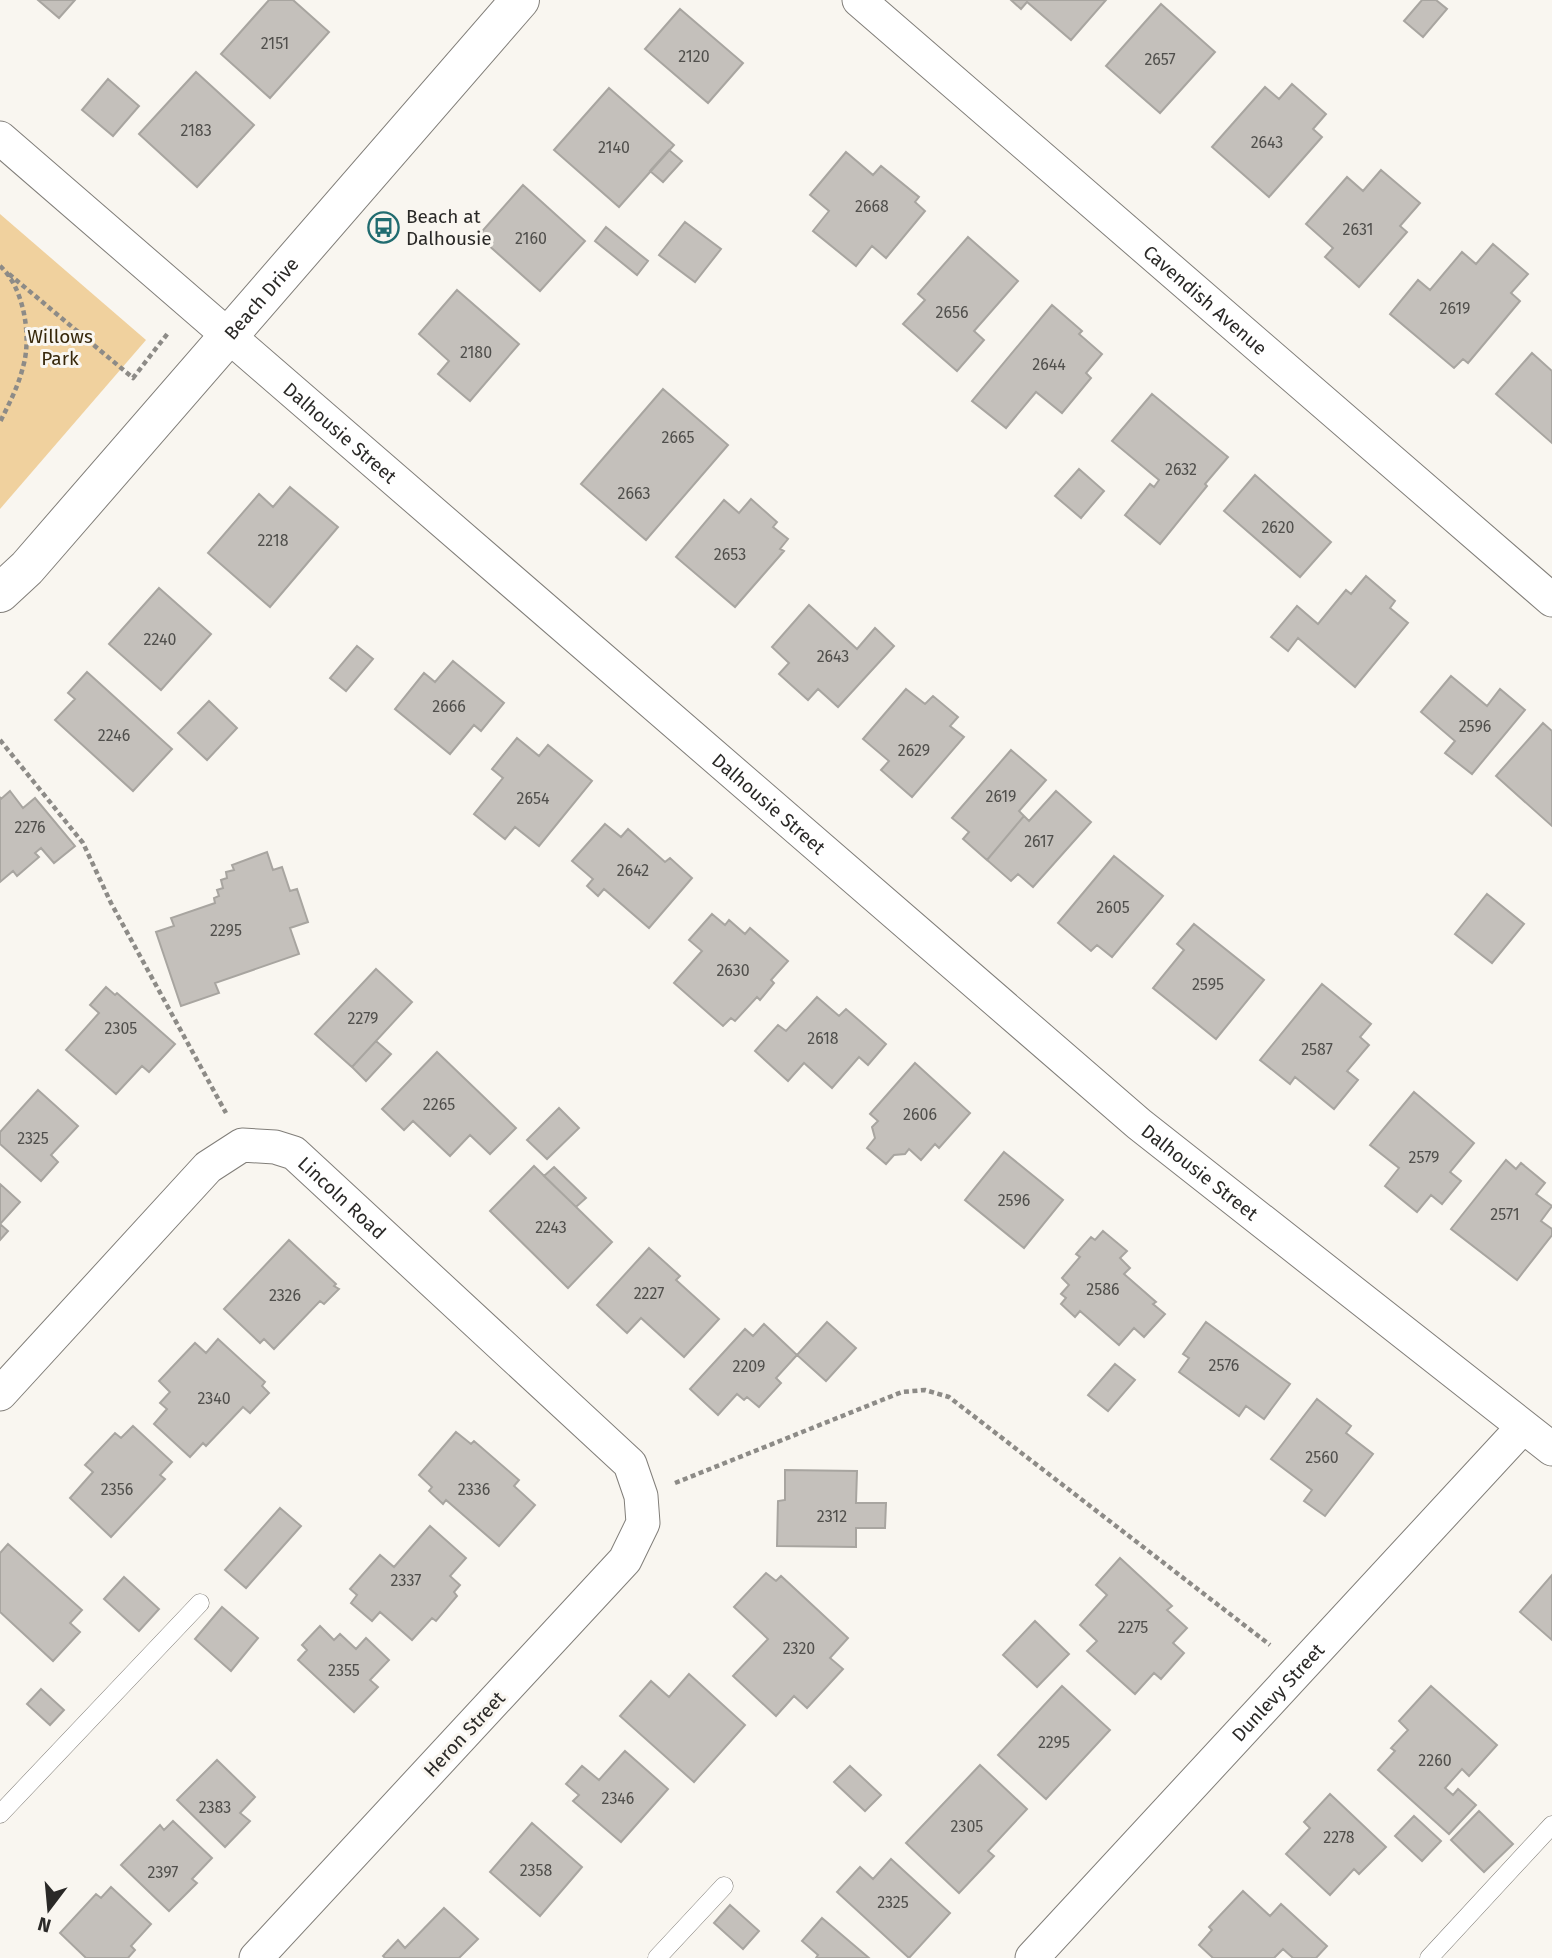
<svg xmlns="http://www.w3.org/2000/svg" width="1552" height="1958" viewBox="0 0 1552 1958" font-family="'Fira Sans',sans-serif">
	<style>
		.park { fill: #f0d19e }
		.building { fill: #c4c0bb; stroke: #a8a5a0; stroke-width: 2 }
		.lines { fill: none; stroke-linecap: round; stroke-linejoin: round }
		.lane-casing { stroke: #817e79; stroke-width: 19 }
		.street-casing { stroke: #817e79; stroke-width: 35 }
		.secondary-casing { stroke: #817e79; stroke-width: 40 }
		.path { stroke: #8d8b87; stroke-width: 4.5; stroke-dasharray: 5 3.5; stroke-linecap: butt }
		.lane { stroke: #fff; stroke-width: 18 }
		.street { stroke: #fff; stroke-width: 33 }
		.secondary { stroke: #fff; stroke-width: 38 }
		.labels { text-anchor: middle; stroke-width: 6; stroke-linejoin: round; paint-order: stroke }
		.number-label { font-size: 16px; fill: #504f4c }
		.poi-label { font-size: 19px; fill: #2a2927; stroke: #f9f6f0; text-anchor: start }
		.street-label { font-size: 19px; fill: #2a2927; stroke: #f9f6f0 }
		.park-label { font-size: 19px; fill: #37280b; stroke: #f9f6f0 }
	</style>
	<rect width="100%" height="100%" fill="#f9f6f0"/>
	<path class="park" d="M0,214L146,340L0,509Z"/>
	<path class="building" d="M38,0H75L59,18Z
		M269,0H293L329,32L270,98L221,54Z
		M1011,0H1106L1071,40L1027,2L1021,9Z
		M1422,0H1436L1447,9L1423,37L1404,21Z
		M1161,4L1215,52L1160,113L1106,66Z
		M680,9L743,63L708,103L645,49Z
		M196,72L254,125L197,187L139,134Z
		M108,79L139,106L113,136L82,110Z
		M1292,84L1326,114L1313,129L1322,137L1269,197L1212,147L1265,87L1279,99Z
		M609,88L674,145L619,207L554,150Z
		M669,150L682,161L663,182L650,171Z
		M846,152L873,175L881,166L919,197L915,202L925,211L886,258L872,246L856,266L813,231L829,211L810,195Z
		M1381,170L1420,203L1400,226L1407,232L1359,287L1325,257L1333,248L1306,224L1347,177L1363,191Z
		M523,185L585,241L540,291L478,236Z
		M685,222L721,249L695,282L659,255Z
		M606,227L648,261L637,275L595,241Z
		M968,237L1018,281L974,331L984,340L957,371L903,324L925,300L918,294Z
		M1493,244L1528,274L1511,293L1520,301L1468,363L1463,359L1454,368L1390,314L1418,280L1430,290L1462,252L1476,264Z
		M457,290L519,344L470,401L438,374L449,361L419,334Z
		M1052,305L1082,331L1079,334L1102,354L1086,373L1091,378L1062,413L1036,392L1006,428L972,401Z
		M1532,353L1552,371V443L1496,394Z
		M663,389L728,445L646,540L581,484Z
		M1152,394L1228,457L1205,484L1207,486L1160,544L1125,515L1150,484L1154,487L1159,480L1112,441Z
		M1079,469L1104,491L1081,518L1055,496Z
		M1255,475L1331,542L1300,577L1224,511Z
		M290,487L338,527L270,607L208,553L259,494L273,507Z
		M751,499L777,522L773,527L788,539L780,549L784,551L735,607L676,557L724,500L739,513Z
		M1366,576L1395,601L1390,608L1408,623L1355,687L1298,638L1288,651L1271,637L1297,606L1318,624L1346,590L1351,594Z
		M159,588L211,634L161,690L109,644Z
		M809,605L857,649L875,628L894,646L838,707L818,689L808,700L779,674L789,663L772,647Z
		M357,646L373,659L346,691L330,678Z
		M453,661L504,703L481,731L474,725L450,754L395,709L424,673L435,682Z
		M87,672L172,749L133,791L55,720L75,699L68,693Z
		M1451,676L1487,706L1500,689L1525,710L1472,774L1445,753L1455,741L1421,712Z
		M906,689L925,704L933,696L958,717L950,726L964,737L912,797L881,770L889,761L863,739Z
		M209,701L237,728L207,760L178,733Z
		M1543,723L1552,731V826L1496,776Z
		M517,738L539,756L548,745L592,781L539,846L515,827L505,839L474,814L503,778L492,769Z
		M1011,750L1046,780L1019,811L1024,816L987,860L963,839L969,832L952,818Z
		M10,791L23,808L35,798L75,846L54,863L41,848L35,853L39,857L17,876L13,871L0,882V797L1,799Z
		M1056,791L1091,822L1033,887L1018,874L1011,881L987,860L1024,816L1029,821Z
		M605,824L621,837L628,829L665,862L670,858L692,878L649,928L604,889L598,896L587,886L593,879L572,861Z
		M267,852L273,870L282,867L290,891L297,889L308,922L290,928L299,954L215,983L219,993L181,1006L156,932L174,926L171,918L215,903L214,898L219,896L217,890L223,888L221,880L227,878L226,872L234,870L232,865Z
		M1114,856L1163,896L1112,957L1097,945L1091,951L1058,923Z
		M1487,894L1524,924L1492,963L1455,934Z
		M712,914L725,925L729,920L745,934L750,928L788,961L771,980L774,983L760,1000L757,997L735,1021L731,1018L723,1026L674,983L702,951L689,940Z
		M1194,924L1264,980L1216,1039L1153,988L1184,950L1177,944Z
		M376,969L412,1002L352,1067L315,1034Z
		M1322,984L1371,1024L1360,1037L1369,1045L1347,1071L1358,1080L1334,1109L1295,1077L1290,1084L1260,1060Z
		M106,987L115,995L117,993L175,1044L149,1072L142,1066L116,1094L66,1050L99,1013L90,1005Z
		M817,997L839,1016L846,1009L886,1044L868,1065L859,1057L832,1088L804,1063L788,1081L755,1051L778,1025L786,1031Z
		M376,1041L391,1054L366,1081L352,1067Z
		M437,1052L516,1128L490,1154L470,1135L450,1156L413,1121L404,1130L382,1109Z
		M915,1063L970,1113L939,1148L935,1144L921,1160L909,1149L905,1154L894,1155L886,1164L867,1148L875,1138L872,1127L878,1121L870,1114Z
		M38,1090L78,1126L51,1155L58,1162L41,1181L0,1144V1132Z
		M1414,1092L1474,1143L1450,1172L1461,1181L1442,1204L1431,1195L1417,1212L1385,1186L1399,1168L1370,1145Z
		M559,1108L579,1128L547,1159L527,1140Z
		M1004,1152L1063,1200L1024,1248L965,1200Z
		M1506,1160L1516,1169L1521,1163L1545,1183L1536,1194L1552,1206L1541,1221L1552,1229V1235L1517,1280L1451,1229Z
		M534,1166L612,1242L568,1288L490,1211Z
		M554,1167L586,1198L576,1207L544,1176Z
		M0,1184L20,1202L0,1224L8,1231L0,1240Z
		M1103,1231L1127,1251L1120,1258L1130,1268L1124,1274L1156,1302L1153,1304L1165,1314L1144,1337L1134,1328L1119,1345L1080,1311L1075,1317L1061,1304L1066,1298L1061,1294L1069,1285L1062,1278L1080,1257L1076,1254L1091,1237L1095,1240Z
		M289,1240L336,1284L334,1286L339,1289L324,1304L320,1301L274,1349L264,1339L260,1343L224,1309Z
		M649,1248L680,1276L676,1280L719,1319L684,1357L641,1318L627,1333L597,1305Z
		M827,1322L856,1348L826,1381L797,1355Z
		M1206,1322L1290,1384L1264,1419L1246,1406L1239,1416L1179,1372L1189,1358L1183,1354Z
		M764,1324L797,1355L776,1378L781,1383L759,1407L747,1397L744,1400L737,1394L718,1415L690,1389L745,1329L753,1336Z
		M218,1339L265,1382L262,1386L269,1393L250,1413L243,1407L206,1446L203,1443L190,1457L154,1424L167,1409L160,1403L170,1392L159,1381L195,1343L206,1353Z
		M1115,1364L1135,1380L1108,1411L1088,1395Z
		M1317,1399L1351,1426L1346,1433L1373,1454L1325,1516L1304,1501L1312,1490L1271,1459Z
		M133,1426L172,1462L160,1475L165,1479L111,1537L70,1498L93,1472L85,1465L115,1433L121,1438Z
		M456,1432L471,1444L474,1441L519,1480L514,1486L535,1505L499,1546L446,1500L443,1504L429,1491L432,1487L419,1475Z
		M785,1470L857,1471L856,1503H886L885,1528H856V1547L777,1546L778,1501L785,1500Z
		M280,1508L301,1526L246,1588L225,1570Z
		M430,1526L466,1558L450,1576L460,1585L454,1592L457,1596L436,1621L432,1618L412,1640L380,1612L372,1621L351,1603L357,1595L350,1589L380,1555L394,1567Z
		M8,1544L82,1610L70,1623L80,1632L53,1661L0,1612V1553Z
		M1120,1558L1172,1606L1167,1610L1187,1628L1173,1643L1184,1653L1161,1679L1154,1673L1135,1694L1087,1651L1097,1641L1080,1625L1107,1595L1096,1585Z
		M766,1573L776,1581L781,1576L848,1638L830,1658L843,1669L807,1708L794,1696L776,1716L733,1676L768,1639L734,1607Z
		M1552,1575V1640L1520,1612Z
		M124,1577L159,1609L139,1631L104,1599Z
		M222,1607L258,1638L231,1671L195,1639Z
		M1035,1621L1069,1654L1037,1687L1003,1655Z
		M320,1626L334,1640L340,1634L356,1649L366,1638L389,1660L370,1680L378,1687L354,1712L298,1660L307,1650L302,1645Z
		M689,1674L745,1725L694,1782L620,1716L651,1681L669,1697Z
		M1062,1686L1110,1730L1046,1799L998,1755Z
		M1431,1686L1497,1745L1469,1776L1462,1769L1445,1788L1453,1795L1458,1789L1476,1805L1449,1834L1378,1770L1395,1751L1391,1748L1408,1730L1399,1721Z
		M41,1689L64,1710L50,1725L27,1704Z
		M625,1751L668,1789L621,1842L573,1801L579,1795L566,1784L582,1766L599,1780Z
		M217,1760L255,1797L240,1813L250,1821L225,1847L177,1800Z
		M980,1765L1027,1809L988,1851L994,1856L959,1893L906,1843Z
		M850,1766L881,1795L865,1811L834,1782Z
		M1330,1794L1386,1847L1359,1874L1354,1869L1330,1895L1286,1854L1310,1828L1304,1822Z
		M1479,1811L1513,1844L1484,1872L1451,1840Z
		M1414,1816L1441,1841L1422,1861L1395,1836Z
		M173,1821L212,1858L192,1879L197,1883L169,1911L121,1865L160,1825L164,1830Z
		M532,1823L582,1867L540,1916L490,1872Z
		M891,1859L950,1913L909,1958L837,1892L860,1867L873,1879Z
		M111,1887L151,1924L131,1946L135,1950L128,1958H86L60,1933L96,1894L101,1898Z
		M1243,1891L1270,1916L1281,1904L1327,1946L1316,1958H1293L1283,1949L1274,1958H1213L1199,1945L1212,1930L1209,1927Z
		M730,1905L759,1931L743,1949L714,1923Z
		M444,1908L478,1939L459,1958H385L383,1956L398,1940L405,1948Z
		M822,1918L869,1958H816L818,1955L802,1941Z"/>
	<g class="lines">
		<defs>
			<path id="lane" d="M0,1814L200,1603
				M657,1958L724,1886
				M1429,1958L1552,1825"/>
			<g id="street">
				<path id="s1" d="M859,0L1552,600"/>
				<path id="s2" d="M0,138L1139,1124L1552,1449"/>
				<path id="s3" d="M0,1394L208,1167L242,1145L275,1147L294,1153L630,1464L641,1496L643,1523L625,1560L256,1958"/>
				<path id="s4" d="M1032,1958L1523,1427"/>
			</g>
			<g id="secondary">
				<path id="s5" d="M0,593L27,568L520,0"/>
			</g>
		</defs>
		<use href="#lane" class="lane-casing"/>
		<use href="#street" class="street-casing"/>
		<use href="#secondary" class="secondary-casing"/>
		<path class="path" d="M0,266C24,287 32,337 23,367C18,387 9,404 0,422
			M9,274L133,378L168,333
			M0,740L83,843L111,903L226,1113
			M675,1483L902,1392L925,1390L949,1397L1270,1645"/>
		<use href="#lane" class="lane"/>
		<use href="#street" class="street"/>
		<use href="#secondary" class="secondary"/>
	</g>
	<defs>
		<symbol id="bus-ring" viewBox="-11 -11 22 22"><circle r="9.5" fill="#f9f6f0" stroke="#216c70" stroke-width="1.5"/><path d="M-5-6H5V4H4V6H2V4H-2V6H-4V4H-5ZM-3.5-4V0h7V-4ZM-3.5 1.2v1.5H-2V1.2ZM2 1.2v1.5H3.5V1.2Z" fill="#216c70"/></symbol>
	</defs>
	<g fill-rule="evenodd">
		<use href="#bus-ring" x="366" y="210" width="35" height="35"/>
	</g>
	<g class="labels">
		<g class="number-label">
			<text x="275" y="49">2151</text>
			<text x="694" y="62">2120</text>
			<text x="1160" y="65">2657</text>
			<text x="196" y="136">2183</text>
			<text x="1267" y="148">2643</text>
			<text x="614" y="153">2140</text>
			<text x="872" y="212">2668</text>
			<text x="1358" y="235">2631</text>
			<text x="531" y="244">2160</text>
			<text x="1455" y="314">2619</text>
			<text x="952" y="318">2656</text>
			<text x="476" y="358">2180</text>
			<text x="1049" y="370">2644</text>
			<text x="678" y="443">2665</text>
			<text x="1181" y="475">2632</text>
			<text x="634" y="499">2663</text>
			<text x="1278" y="533">2620</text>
			<text x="273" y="546">2218</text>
			<text x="730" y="560">2653</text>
			<text x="160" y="645">2240</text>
			<text x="833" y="662">2643</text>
			<text x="449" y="712">2666</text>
			<text x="1475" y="732">2596</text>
			<text x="114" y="741">2246</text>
			<text x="914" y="756">2629</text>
			<text x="1001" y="802">2619</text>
			<text x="533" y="804">2654</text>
			<text x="30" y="833">2276</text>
			<text x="1039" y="847">2617</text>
			<text x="633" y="876">2642</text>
			<text x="1113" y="913">2605</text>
			<text x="226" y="936">2295</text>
			<text x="733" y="976">2630</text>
			<text x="1208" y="990">2595</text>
			<text x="363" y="1024">2279</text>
			<text x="121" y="1034">2305</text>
			<text x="823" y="1044">2618</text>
			<text x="1317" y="1055">2587</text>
			<text x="439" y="1110">2265</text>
			<text x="920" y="1120">2606</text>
			<text x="33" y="1144">2325</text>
			<text x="1424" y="1163">2579</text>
			<text x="1014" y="1206">2596</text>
			<text x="1505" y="1220">2571</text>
			<text x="551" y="1233">2243</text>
			<text x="1103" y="1295">2586</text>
			<text x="649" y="1299">2227</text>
			<text x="285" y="1301">2326</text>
			<text x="1224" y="1371">2576</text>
			<text x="749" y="1372">2209</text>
			<text x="214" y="1404">2340</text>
			<text x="1322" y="1463">2560</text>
			<text x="117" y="1495">2356</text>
			<text x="474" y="1495">2336</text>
			<text x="832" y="1522">2312</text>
			<text x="406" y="1586">2337</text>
			<text x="1133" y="1633">2275</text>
			<text x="799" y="1654">2320</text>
			<text x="344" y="1676">2355</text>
			<text x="1054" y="1748">2295</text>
			<text x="1435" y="1766">2260</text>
			<text x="618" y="1804">2346</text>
			<text x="215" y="1813">2383</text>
			<text x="967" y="1832">2305</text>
			<text x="1339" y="1843">2278</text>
			<text x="536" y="1876">2358</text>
			<text x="163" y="1878">2397</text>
			<text x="893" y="1908">2325</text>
		</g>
		<g class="poi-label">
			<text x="406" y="223">Beach at<tspan x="406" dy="22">Dalhousie</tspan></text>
		</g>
		<g class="street-label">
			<text dy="7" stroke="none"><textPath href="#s5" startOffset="394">Beach Drive</textPath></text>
			<text dy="7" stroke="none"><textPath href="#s1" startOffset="458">Cavendish Avenue</textPath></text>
			<text dy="7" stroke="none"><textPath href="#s2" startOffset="450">Dalhousie Street</textPath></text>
			<text dy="7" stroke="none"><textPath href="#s2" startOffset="1017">Dalhousie Street</textPath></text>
			<text dy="7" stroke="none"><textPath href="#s2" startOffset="1584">Dalhousie Street</textPath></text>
			<text dy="7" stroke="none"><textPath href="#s3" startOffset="467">Lincoln Road</textPath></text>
			<text dy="7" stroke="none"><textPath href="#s4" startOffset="362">Dunlevy Street</textPath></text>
			<text transform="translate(464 1734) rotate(-47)" y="7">Heron Street</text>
		</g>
		<g class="park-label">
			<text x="60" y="343">Willows<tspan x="60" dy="22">Park</tspan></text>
		</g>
	</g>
	<g transform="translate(49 1909) rotate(196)" stroke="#f9f6f0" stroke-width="5" paint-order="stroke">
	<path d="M0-5L12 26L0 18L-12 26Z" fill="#2a2927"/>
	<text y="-10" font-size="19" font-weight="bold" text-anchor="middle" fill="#2a2927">N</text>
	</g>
</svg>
